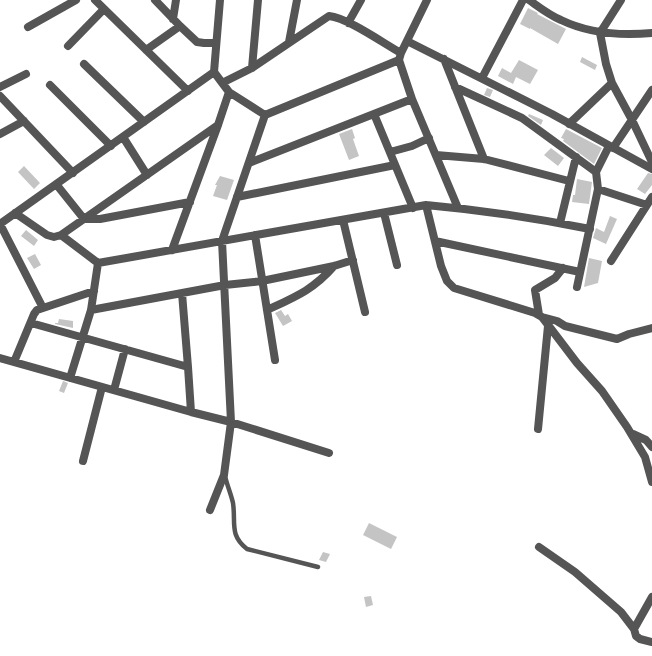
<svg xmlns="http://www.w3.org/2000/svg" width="652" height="656" viewBox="0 0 652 656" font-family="Helvetica,sans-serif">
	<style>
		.building { fill: #c4c4c4 }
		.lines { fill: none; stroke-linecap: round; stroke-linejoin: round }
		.lane { stroke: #555; stroke-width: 4.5 }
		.street { stroke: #555; stroke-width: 8 }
	</style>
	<rect width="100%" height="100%" fill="#fff"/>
	<path class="building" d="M528,8L538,13L537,14L566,29L558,44L530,28V29L520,24Z
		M582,57L597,65L595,70L580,62Z
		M519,60L538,70L530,84L516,77L513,84L498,76L502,68L511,73Z
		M487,88L493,90L490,97L484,95Z
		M529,114L543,120L541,125L528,116Z
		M352,129L355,138L353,139L359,156L349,160L339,134Z
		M566,129L602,148L594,164L563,141L564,139L561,138Z
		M551,148L564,158L558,166L544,155Z
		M24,166L40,183L34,189L18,172Z
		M648,173L652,174V185L645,194L637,189Z
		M220,176L234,180L227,200L213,196L217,185H215Z
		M577,179L592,182L589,204L572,202L573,195H575Z
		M610,216L617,219L606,244L593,238L596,228L604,232Z
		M26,230L38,240L34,246L21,236Z
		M35,254L41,265L34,269L27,258Z
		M589,258L602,261L598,283L584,287Z
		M281,310L285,316L288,314L292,321L283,326L275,313Z
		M59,319L73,321V328L55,324V323H58Z
		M63,381L68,383L64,393L59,391Z
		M369,523L397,537L391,549L363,535Z
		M323,552L330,554L326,562L319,560Z
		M371,596L373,605L366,607L364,597Z"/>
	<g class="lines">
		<path class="lane" d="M225,476C227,485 231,494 233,503C236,523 229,535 247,549L318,567"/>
		<path class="street" d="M95,0L188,91
			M155,0L180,26L197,42L204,43H216
			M220,0L214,72L229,92L265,115
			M427,0L401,53L399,60L412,99L458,208
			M529,0C539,7 549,15 561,20C590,34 620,36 652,33
			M621,0L600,33L606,64L612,83L632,120L652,162
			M173,19L176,0
			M348,23L361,0
			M28,27L76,0
			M407,41L552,114L652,169
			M289,42L297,0
			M68,46L104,9
			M146,50L180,26
			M444,59L484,159
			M84,64L144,122
			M252,68L258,0
			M482,78L523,0
			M222,83L252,68L329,16C348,18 383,43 401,53
			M50,85L111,146
			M0,87L26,74
			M455,87L522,118L596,172
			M0,96L73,173
			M374,114L413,208
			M569,124L612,83
			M0,134L24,121
			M123,137L147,175
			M613,148L652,90
			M390,152L412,146L429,138
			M436,155L484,159L569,181
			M249,163L412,99
			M56,184L84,219H100L190,202
			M598,189L647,205
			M237,197L395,165
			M426,205L441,266L447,281L454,288L535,313L542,317L577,363L602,391L627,427L645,457L652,482
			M15,213L47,235L54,237L61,235L218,125
			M384,213L397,265
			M343,220L365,312
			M560,223L576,157
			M0,224L214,72
			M0,224L43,308
			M61,235L98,263L426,205C481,210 536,218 590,229
			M255,235L275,360
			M435,241L580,272
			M172,250L218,125L229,92
			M611,261L652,197
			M577,287L598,189L596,172L609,146
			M182,293L188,367
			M91,310L225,285L262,281L334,266L353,260
			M267,310C295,297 313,290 334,266
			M539,315L535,290L555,278L563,268
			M542,317L557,321L565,326L617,339L629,334L652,328
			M31,323L188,367L191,412
			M0,358L191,412L231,422L329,453
			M14,362L34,314L37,310L94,291
			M70,378L91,310L98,263
			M114,390L125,349
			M538,429L548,326
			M633,434L646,440L652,447
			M83,461L102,387
			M210,510L224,475L231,422L222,241L265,115L399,60
			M539,547L575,572L621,612L634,629L636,636L640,639L652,642
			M634,629L652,597"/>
	</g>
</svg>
